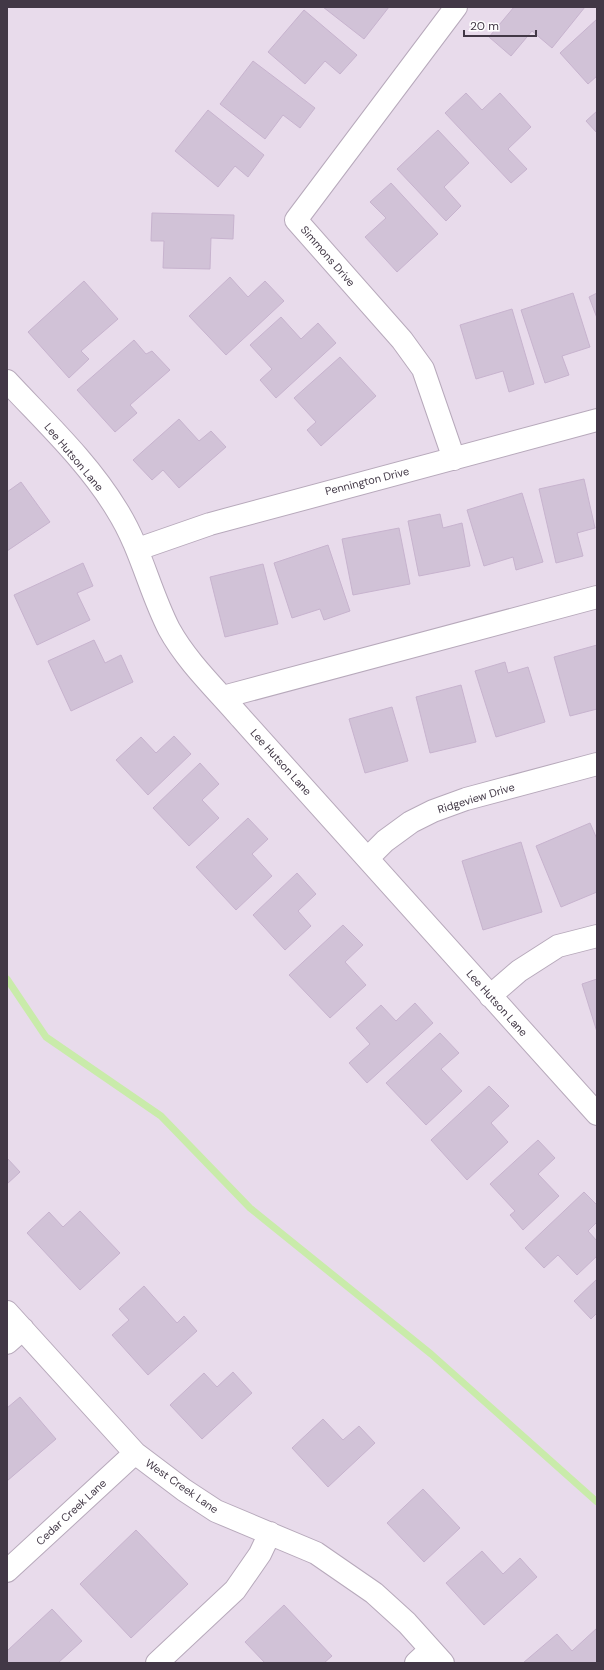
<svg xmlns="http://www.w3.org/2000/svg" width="604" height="1670" viewBox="0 0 604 1670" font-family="'DM Sans',sans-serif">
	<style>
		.residential { fill: #e8dbeb }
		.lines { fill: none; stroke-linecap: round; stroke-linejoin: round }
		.stream { stroke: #c9ebaa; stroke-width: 7 }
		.building { fill: #d1c2d7; stroke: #c7b3ce }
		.minor-casing { stroke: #b7a9bb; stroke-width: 24 }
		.minor { stroke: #fff; stroke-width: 22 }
		.labels { text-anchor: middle; stroke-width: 4; stroke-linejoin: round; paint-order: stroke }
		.street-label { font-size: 11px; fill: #423846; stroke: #fff }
	</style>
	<rect width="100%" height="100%" fill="#f1e9f3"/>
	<path class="residential" d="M7,7H597V1663H7Z"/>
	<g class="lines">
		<path class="stream" d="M7,979L46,1037L161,1116L250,1208L431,1354L597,1502"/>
	</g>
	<path class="building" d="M323,7H389L364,39Z
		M514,7H585L552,48L532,31L511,56L489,37Z
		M304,10L357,55L340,74L325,61L305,84L268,52Z
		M597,19V76L588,84L560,53Z
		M253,61L315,108L300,128L283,115L265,139L220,104Z
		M466,93L482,110L500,93L531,127L508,149L527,169L511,183L445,113Z
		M208,110L264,155L248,177L235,166L218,187L175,151Z
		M597,111V133L586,121Z
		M438,130L469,163L444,187L461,206L446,221L397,169Z
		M391,183L438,234L397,272L365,237L386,218L370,202Z
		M152,213L234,215L233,239L211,238L210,269L163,268L164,241H151Z
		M230,277L248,297L265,281L284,301L226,355L189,316Z
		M84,281L118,319L81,351L89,359L69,378L28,332Z
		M573,293L590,347L562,356L569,375L545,383L521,310Z
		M597,293V318L589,297Z
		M512,309L534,384L509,392L503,371L476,379L460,325Z
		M281,317L301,339L318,323L336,343L276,398L260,380L272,369L250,345Z
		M134,340L146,354L152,351L170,370L130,405L137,413L115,432L77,390Z
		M340,357L376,396L321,446L307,430L316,422L294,398Z
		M179,419L199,441L211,431L226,447L179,488L163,470L152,480L133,460Z
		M584,479L595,528L577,533L583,556L556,563L539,489Z
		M21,482L50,522L7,551V492Z
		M522,493L543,562L516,570L513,557L484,566L467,510Z
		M440,514L443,528L462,523L470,566L419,576L408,521Z
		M399,528L410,584L353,595L342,539Z
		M328,545L350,611L324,620L320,609L292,618L274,563Z
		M83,563L93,586L77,593L90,620L37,645L14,595Z
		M263,564L278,624L225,637L210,577Z
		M94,640L105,663L121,655L133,682L71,711L48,661Z
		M597,645V709L570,716L554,657Z
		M505,662L508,673L528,667L545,722L496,737L475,671Z
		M461,685L476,742L430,753L416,697Z
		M392,707L408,761L365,773L349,719Z
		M174,736L191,754L148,795L116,760L141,737L156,753Z
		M200,763L219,784L202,800L219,818L189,846L153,808Z
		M248,818L268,839L252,854L272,876L236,910L196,867Z
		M590,823L597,839V892L561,907L536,846Z
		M521,842L542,912L483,930L462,861Z
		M297,873L316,894L298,911L311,926L285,950L253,915Z
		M343,925L363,945L345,962L366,985L330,1018L289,975Z
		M597,979V1032L582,984Z
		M415,1003L433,1023L367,1083L349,1063L370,1044L356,1028L381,1005L396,1021Z
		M440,1033L459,1053L441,1069L462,1091L426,1125L386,1083Z
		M489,1086L509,1106L491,1123L508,1142L467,1180L431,1140Z
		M538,1140L555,1158L538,1174L559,1196L523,1230L510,1215L515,1211L490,1184Z
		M7,1158L20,1172L7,1184Z
		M584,1192L597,1205V1222L588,1231L597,1241V1256L577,1275L558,1255L544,1268L525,1248Z
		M80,1211L120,1253L80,1290L27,1233L49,1212L63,1227Z
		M597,1279V1313L591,1319L574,1301Z
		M144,1286L177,1323L184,1316L197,1331L148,1375L112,1335L129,1320L119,1309Z
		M233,1372L252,1393L202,1439L170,1405L204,1373L217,1387Z
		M20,1397L56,1439L7,1481V1408Z
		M323,1419L343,1440L359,1426L375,1443L328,1487L292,1448Z
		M423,1489L460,1528L424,1562L387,1523Z
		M136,1530L188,1584L131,1638L80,1584Z
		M482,1551L503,1574L520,1558L537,1577L484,1625L446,1583Z
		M284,1605L332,1656L324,1663H265L245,1642Z
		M52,1609L82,1641L58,1663H7V1651Z
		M597,1628V1663H523L557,1634L572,1651Z"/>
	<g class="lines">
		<defs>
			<path id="minor" d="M7,381C45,422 88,462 117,510C141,548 149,590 169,629C187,662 217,690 241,718L597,1114
				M454,459L423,369L402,340L296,220L456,7
				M138,549L210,524L597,420
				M223,697L597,597
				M368,858L385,841L411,822L433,811L466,799L597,764
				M490,996L519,971L558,946L597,936
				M7,1312L135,1453L184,1490L216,1511L316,1553L374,1593L407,1623L443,1663
				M7,1343L23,1329
				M7,1571L135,1453
				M157,1663L235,1590L260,1554L270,1533
				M416,1663L430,1650"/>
		</defs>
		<use href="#minor" class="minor-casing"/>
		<use href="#minor" class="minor"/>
	</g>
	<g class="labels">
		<g class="street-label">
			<text transform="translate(328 256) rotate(49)" y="4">Simmons Drive</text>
			<text transform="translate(74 457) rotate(50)" y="4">Lee Hutson Lane</text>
			<text transform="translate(367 481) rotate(-14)" y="4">Pennington Drive</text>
			<text transform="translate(281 762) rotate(48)" y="4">Lee Hutson Lane</text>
			<text transform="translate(476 798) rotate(-17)" y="4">Ridgeview Drive</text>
			<text transform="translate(497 1003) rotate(48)" y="4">Lee Hutson Lane</text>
			<text transform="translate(182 1486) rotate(35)" y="4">West Creek Lane</text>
			<text transform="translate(71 1512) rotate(-43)" y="4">Cedar Creek Lane</text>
		</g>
	</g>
	<rect width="604" height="1670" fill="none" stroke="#423846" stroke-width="16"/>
	<path d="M464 30v6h72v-6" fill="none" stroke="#423846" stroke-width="2"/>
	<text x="470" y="30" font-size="12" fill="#423846" stroke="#ffffff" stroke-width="3" paint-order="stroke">20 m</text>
</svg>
